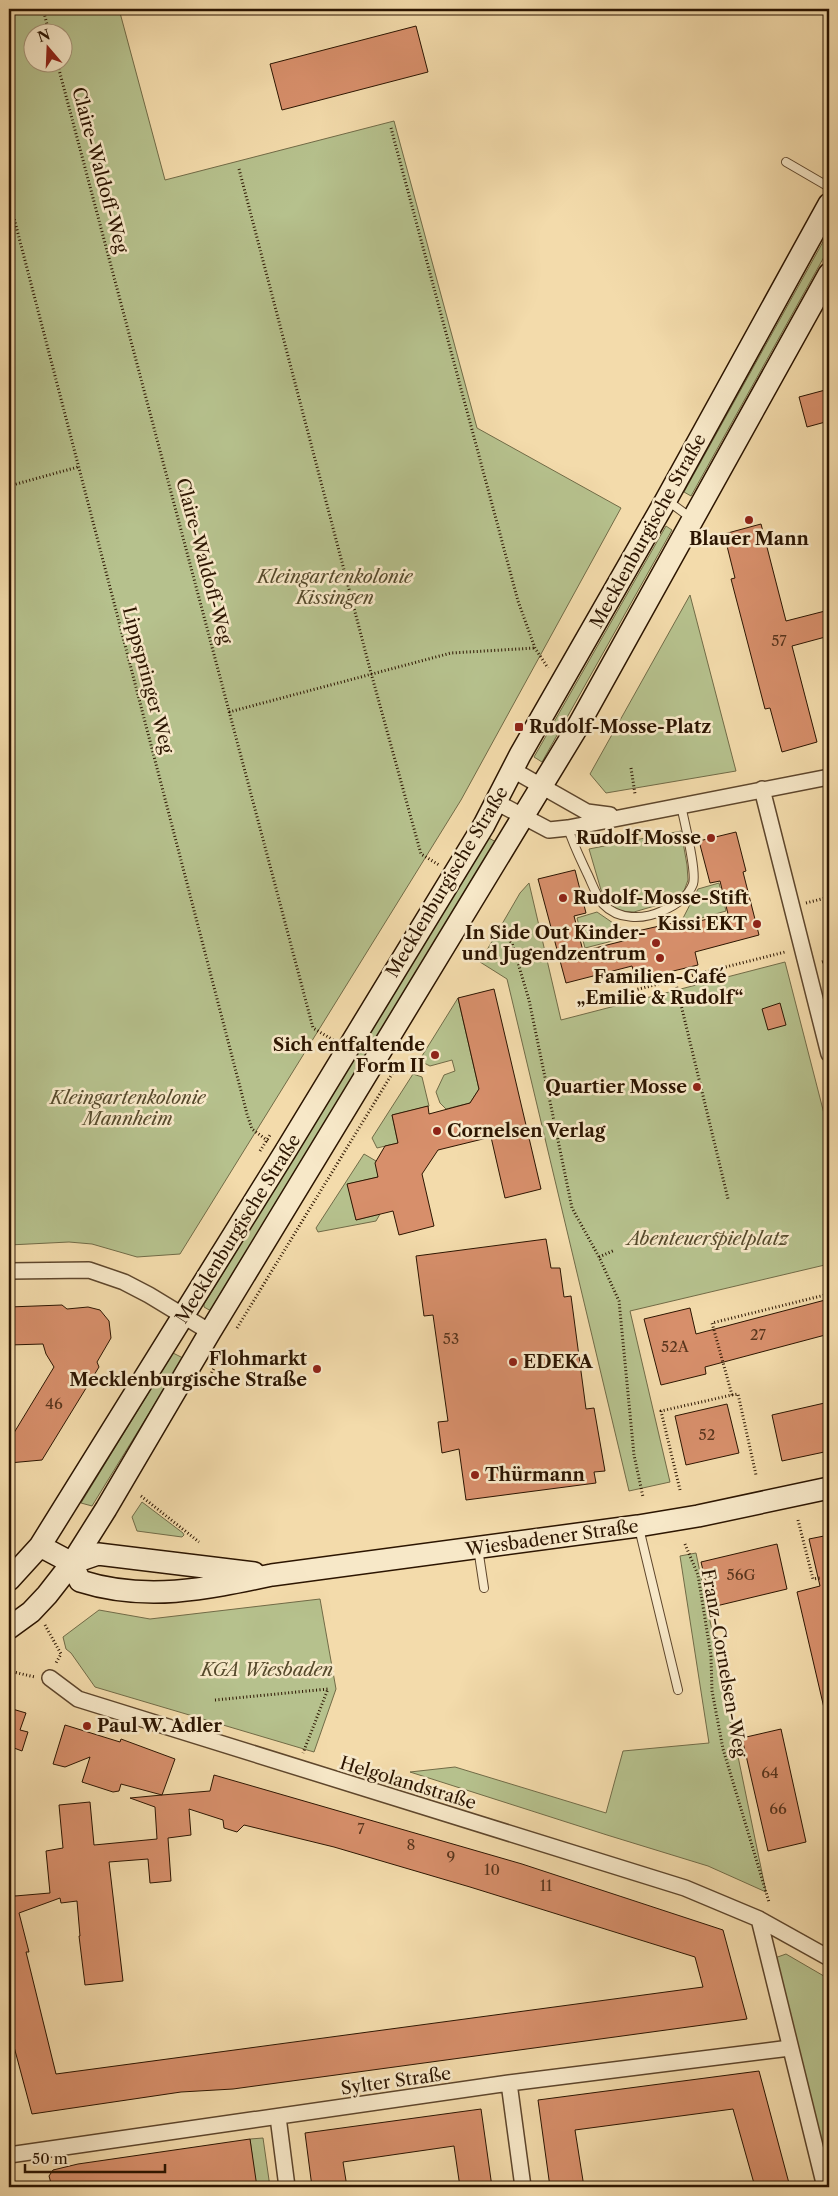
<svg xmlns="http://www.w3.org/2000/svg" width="838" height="2196" viewBox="0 0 838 2196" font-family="'Libre Caslon Text',serif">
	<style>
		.green { fill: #b6c18d; stroke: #716b47; fill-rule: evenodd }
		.building { fill: #d78f6b; stroke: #2c1501; fill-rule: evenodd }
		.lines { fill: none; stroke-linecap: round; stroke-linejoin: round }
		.lane-casing { stroke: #5e462c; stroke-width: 10 }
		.street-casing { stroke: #5e462c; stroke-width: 18 }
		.secondary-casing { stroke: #2c1501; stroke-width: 24 }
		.path { stroke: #2c1501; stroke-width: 3; stroke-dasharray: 1 2.5; stroke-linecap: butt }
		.lane { stroke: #f7e8c8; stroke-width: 8 }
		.street { stroke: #f7e8c8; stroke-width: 15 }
		.secondary { stroke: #f7e8c8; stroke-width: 21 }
		.poi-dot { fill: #8f2418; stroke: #f7e8c8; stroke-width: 2 }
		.labels { text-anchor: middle; stroke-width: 5; stroke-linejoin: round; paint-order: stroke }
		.number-label { font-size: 15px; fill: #57341c }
		.street-label { font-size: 18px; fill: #2c1501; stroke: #f7e8c8 }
		.poi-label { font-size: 18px; font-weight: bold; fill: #2c1501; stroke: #f7e8c8; text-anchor: start }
		.park-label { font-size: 18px; font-style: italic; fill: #55492b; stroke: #f7e8c8 }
	</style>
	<rect width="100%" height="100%" fill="#f3dbab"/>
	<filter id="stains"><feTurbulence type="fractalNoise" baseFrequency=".004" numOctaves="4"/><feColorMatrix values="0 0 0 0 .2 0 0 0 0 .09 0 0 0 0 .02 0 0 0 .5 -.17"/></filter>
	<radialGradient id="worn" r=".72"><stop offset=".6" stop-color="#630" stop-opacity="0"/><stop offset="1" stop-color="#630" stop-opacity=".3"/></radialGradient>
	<path class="green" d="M9,9H119L165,180L394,121L477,428L621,508L461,800L180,1254L137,1257L92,1244L69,1242L9,1245ZM32,32H62V62H32Z
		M829,231V248L691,496L684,492Z
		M666,526L672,530L542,762L534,757Z
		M690,595L736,771L606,793L590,774Z
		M681,831L687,865L688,880L684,891L675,900L634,912L620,911L608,903L601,890L589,849Z
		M487,837L496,842L211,1311L204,1307V1304L408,970Z
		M529,883L561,1020L785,962L829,1133V1264L630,1311L670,1482L629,1491L507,979L480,962L520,893Z
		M719,883L726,911L680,924L698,889Z
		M597,912L632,936L585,948L577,918Z
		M458,998L479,1089L470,1103L446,1109L440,1103L436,1092L444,1075L455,1071L452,1060L430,1066L424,1063L422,1056Z
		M413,1074L422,1077L429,1106L392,1115L398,1143L377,1148L372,1138Z
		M364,1154L376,1161L378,1177L348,1184L356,1220L380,1214L376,1221L318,1232L316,1228Z
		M173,1353L183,1358L92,1506L81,1503Z
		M142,1502L183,1533L184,1535L182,1537L137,1531L132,1517Z
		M696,1553L766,1892L708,1866L607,1835L410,1772L455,1767L606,1813L623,1751L709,1743L680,1556Z
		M320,1599L336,1689L314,1752L95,1687L71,1653L66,1649L63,1637L99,1610L150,1619Z
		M786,1954L829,1979V2171L772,1959Z
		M263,2138L270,2187H256L250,2139Z"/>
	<path class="building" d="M416,26L428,72L282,110L270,64Z
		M829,389V421L807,427L799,397Z
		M761,524L786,621L829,610V636L792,646L817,742L782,752L770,708L765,709L731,579L735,578L724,534Z
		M736,832L746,871L743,872L759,935L695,952L698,965L636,980L632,966L566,983L538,879L575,870L586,913L574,916L583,951L635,938L633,932L677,922L679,926L728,914L720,881L710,883L699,841Z
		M494,989L541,1189L505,1198L491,1137L438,1150L422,1174L434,1226L399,1235L393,1211L356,1220L347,1184L378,1177L375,1163L385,1146L398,1143L392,1115L428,1106L429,1114L470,1103L479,1089L458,998Z
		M780,1003L786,1025L768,1030L762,1009Z
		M546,1239L551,1268H560L564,1297L571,1296L586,1409L594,1408L605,1471L594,1472L596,1483L466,1500L459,1449L442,1453L438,1422L448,1421L433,1315L424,1316L416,1256Z
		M829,1299V1334L705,1367L706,1374L661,1385L644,1319L690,1308L696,1334Z
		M62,1305L67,1309L88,1307L100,1310L109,1321L111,1338L97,1362L99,1367L42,1460L9,1463V1441L54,1367L46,1354L43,1344L9,1345V1307Z
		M829,1402V1451L782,1461L772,1415Z
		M727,1404L739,1453L686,1465L675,1416Z
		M829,1535V1708H824L797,1592L820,1586L809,1539Z
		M777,1544L787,1589L712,1607L701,1562Z
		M9,1708L26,1713L20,1730L28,1732L22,1751L14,1748L11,1757L9,1756Z
		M65,1725L120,1742L121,1739L175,1759L162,1795L210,1791L214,1775L522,1864L723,1930L747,2019L233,2089L181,2092L32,2114L9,2028V1894L14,1893L15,1896L50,1893L46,1851L63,1848L59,1805L90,1802L94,1845L157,1839L155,1807L130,1798L162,1795L121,1784L119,1791L113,1792L82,1782L90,1757L65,1767L53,1764ZM189,1809L223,1820L224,1828L237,1832L244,1825L334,1847L470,1887L695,1957L703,1987L56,2074L26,1952H29L19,1913L60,1898L61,1903L77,1901L80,1936H79L85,1985L123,1981L109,1862L148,1859L150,1883L171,1881L168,1838L191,1835Z
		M781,1729L806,1842L768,1851L742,1738Z
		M759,2071L790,2187H755L733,2109L575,2130L584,2187H550L538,2100Z
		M481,2109L492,2187H460L454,2146L343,2162L347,2187H312L305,2133Z
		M250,2139L257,2187H183V2183L154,2187H52L49,2176L53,2170L78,2164Z"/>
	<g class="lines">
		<defs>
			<path id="lane" d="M786,162L829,187
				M668,501L691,518
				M568,828C573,844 580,858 587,873C592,883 596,896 603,904C618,920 643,920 662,911C674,906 688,897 693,884C697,871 684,821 681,805
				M639,1528L678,1690
				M478,1548L484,1588"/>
			<path id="street" d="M513,770L587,812L610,815
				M762,789L829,1054
				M496,802L549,830L568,828L829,777
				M9,1271L89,1270L124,1282L149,1295L210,1332
				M50,1678L78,1699L685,1888L759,1919L829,1958
				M759,1919L825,2187
				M509,2083L523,2187
				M278,2117L287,2187
				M9,2155L509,2083L790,2048"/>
			<path id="secondary" d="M40,1546L72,1563L80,1581C146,1602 206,1589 272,1575L638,1526L698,1516L829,1488
				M72,1563L98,1554L254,1573
				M9,1580L40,1546L285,1152L484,825L520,755L666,500L829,204
				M9,1628L31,1612L47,1595L72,1563L106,1509L210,1332L578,726L829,274"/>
		</defs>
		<use href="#lane" class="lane-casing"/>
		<use href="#street" class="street-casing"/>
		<use href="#secondary" class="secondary-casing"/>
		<path class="path" d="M43,9L49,32
			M57,62L313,1028L333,1040
			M391,128L518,601L535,648L548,668
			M239,169L371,673L421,854L439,865
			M9,199L247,1114L252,1129L268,1141
			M9,486L78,467
			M229,712L451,653L535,648
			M631,768L635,794
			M806,903L829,897
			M495,927L512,943L529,1000L572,1208L599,1257L619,1301L634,1455L643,1497
			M822,962L829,960
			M675,980L728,1199
			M607,997L785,952
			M260,1151L270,1135
			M599,1257L615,1250
			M237,1328L395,1069
			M210,1376L216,1364
			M732,1395L738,1394L756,1475
			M680,1490L661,1411L732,1395L712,1323L829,1294
			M141,1496L199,1542
			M798,1520L813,1579L820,1578
			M685,1544L698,1575L711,1656L712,1691L723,1749L769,1902
			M826,1576H829
			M45,1625L61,1654L56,1663
			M9,1671L35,1677
			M215,1700L328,1689L303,1753"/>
		<use href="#lane" class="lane"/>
		<use href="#street" class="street"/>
		<use href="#secondary" class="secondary"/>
	</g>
	<g class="poi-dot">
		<circle cx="749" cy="520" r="5"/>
		<rect x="514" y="722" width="10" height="10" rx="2.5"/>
		<circle cx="711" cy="838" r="5"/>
		<circle cx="563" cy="898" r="5"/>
		<circle cx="757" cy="924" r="5"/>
		<circle cx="656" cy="943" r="5"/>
		<circle cx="660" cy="958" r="5"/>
		<circle cx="435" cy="1055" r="5"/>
		<circle cx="697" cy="1087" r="5"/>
		<circle cx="437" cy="1131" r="5"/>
		<circle cx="513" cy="1362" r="5"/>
		<circle cx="317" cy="1369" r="5"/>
		<circle cx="475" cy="1475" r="5"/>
		<circle cx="87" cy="1726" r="5"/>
	</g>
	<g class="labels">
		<g class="number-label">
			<text x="779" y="646">57</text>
			<text x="758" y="1340">27</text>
			<text x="451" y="1344">53</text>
			<text x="675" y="1352">52A</text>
			<text x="54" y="1409">46</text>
			<text x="707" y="1440">52</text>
			<text x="741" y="1580">56G</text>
			<text x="770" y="1778">64</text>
			<text x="778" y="1814">66</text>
			<text x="361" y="1834">7</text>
			<text x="411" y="1850">8</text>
			<text x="451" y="1862">9</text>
			<text x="492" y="1875">10</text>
			<text x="546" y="1891">11</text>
		</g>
		<g class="street-label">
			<text transform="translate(100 170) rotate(75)" y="6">Claire-Waldoff-Weg</text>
			<text transform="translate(648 531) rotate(-61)" y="6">Mecklenburgische Straße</text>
			<text transform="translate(204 561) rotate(75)" y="6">Claire-Waldoff-Weg</text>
			<text transform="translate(148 680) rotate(75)" y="6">Lippspringer Weg</text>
			<text transform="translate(447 882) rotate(-59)" y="6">Mecklenburgische Straße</text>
			<text transform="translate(238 1229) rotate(-58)" y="6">Mecklenburgische Straße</text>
			<text transform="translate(552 1538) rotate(-8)" y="6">Wiesbadener Straße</text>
			<text transform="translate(724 1663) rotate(80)" y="6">Franz-Cornelsen-Weg</text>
			<text transform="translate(408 1783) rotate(17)" y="6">Helgolandstraße</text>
			<text transform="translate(396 2081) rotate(-8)" y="6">Sylter Straße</text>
		</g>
		<g class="poi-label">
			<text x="749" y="545" text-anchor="middle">Blauer Mann</text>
			<text x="529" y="733">Rudolf-Mosse-Platz</text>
			<text x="701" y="844" text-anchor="end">Rudolf Mosse</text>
			<text x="573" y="904">Rudolf-Mosse-Stift</text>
			<text x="747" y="930" text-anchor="end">Kissi EKT</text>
			<text x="646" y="939" text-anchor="end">In Side Out Kinder-<tspan x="646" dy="21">und Jugendzentrum</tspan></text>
			<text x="660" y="983" text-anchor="middle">Familien-Café<tspan x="660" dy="21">„Emilie &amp; Rudolf“</tspan></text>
			<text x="425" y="1051" text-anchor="end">Sich entfaltende<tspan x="425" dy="21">Form II</tspan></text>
			<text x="687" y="1093" text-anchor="end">Quartier Mosse</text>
			<text x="447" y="1137">Cornelsen Verlag</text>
			<text x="307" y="1365" text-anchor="end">Flohmarkt<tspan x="307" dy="21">Mecklenburgische Straße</tspan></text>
			<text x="523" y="1368">EDEKA</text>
			<text x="485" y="1481">Thürmann</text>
			<text x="97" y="1732">Paul W. Adler</text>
		</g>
		<g class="park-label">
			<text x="335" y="583">Kleingartenkolonie<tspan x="335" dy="21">Kissingen</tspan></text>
			<text x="128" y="1104">Kleingartenkolonie<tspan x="128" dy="21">Mannheim</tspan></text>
			<text x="708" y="1245">Abenteuerspielplatz</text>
			<text x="267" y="1676">KGA Wiesbaden</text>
		</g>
	</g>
	<rect width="838" height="2196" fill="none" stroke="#f3dbab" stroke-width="30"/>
	<rect x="10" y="10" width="818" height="2176" fill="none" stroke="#2c1501" stroke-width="2.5"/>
	<rect x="15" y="15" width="808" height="2166" fill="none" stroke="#2c1501"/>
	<g transform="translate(48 48) rotate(341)"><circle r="24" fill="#f7e8c8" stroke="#a69478"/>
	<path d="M0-4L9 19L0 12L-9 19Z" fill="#8f2418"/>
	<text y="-8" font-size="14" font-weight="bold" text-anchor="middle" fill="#2c1501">N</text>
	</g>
	<path d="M25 2164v8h140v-8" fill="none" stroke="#2c1501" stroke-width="2.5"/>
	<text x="32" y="2164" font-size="15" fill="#2c1501" stroke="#f7e8c8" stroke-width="4" paint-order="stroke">50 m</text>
	<rect width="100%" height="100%" filter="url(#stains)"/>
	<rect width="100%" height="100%" fill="url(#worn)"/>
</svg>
